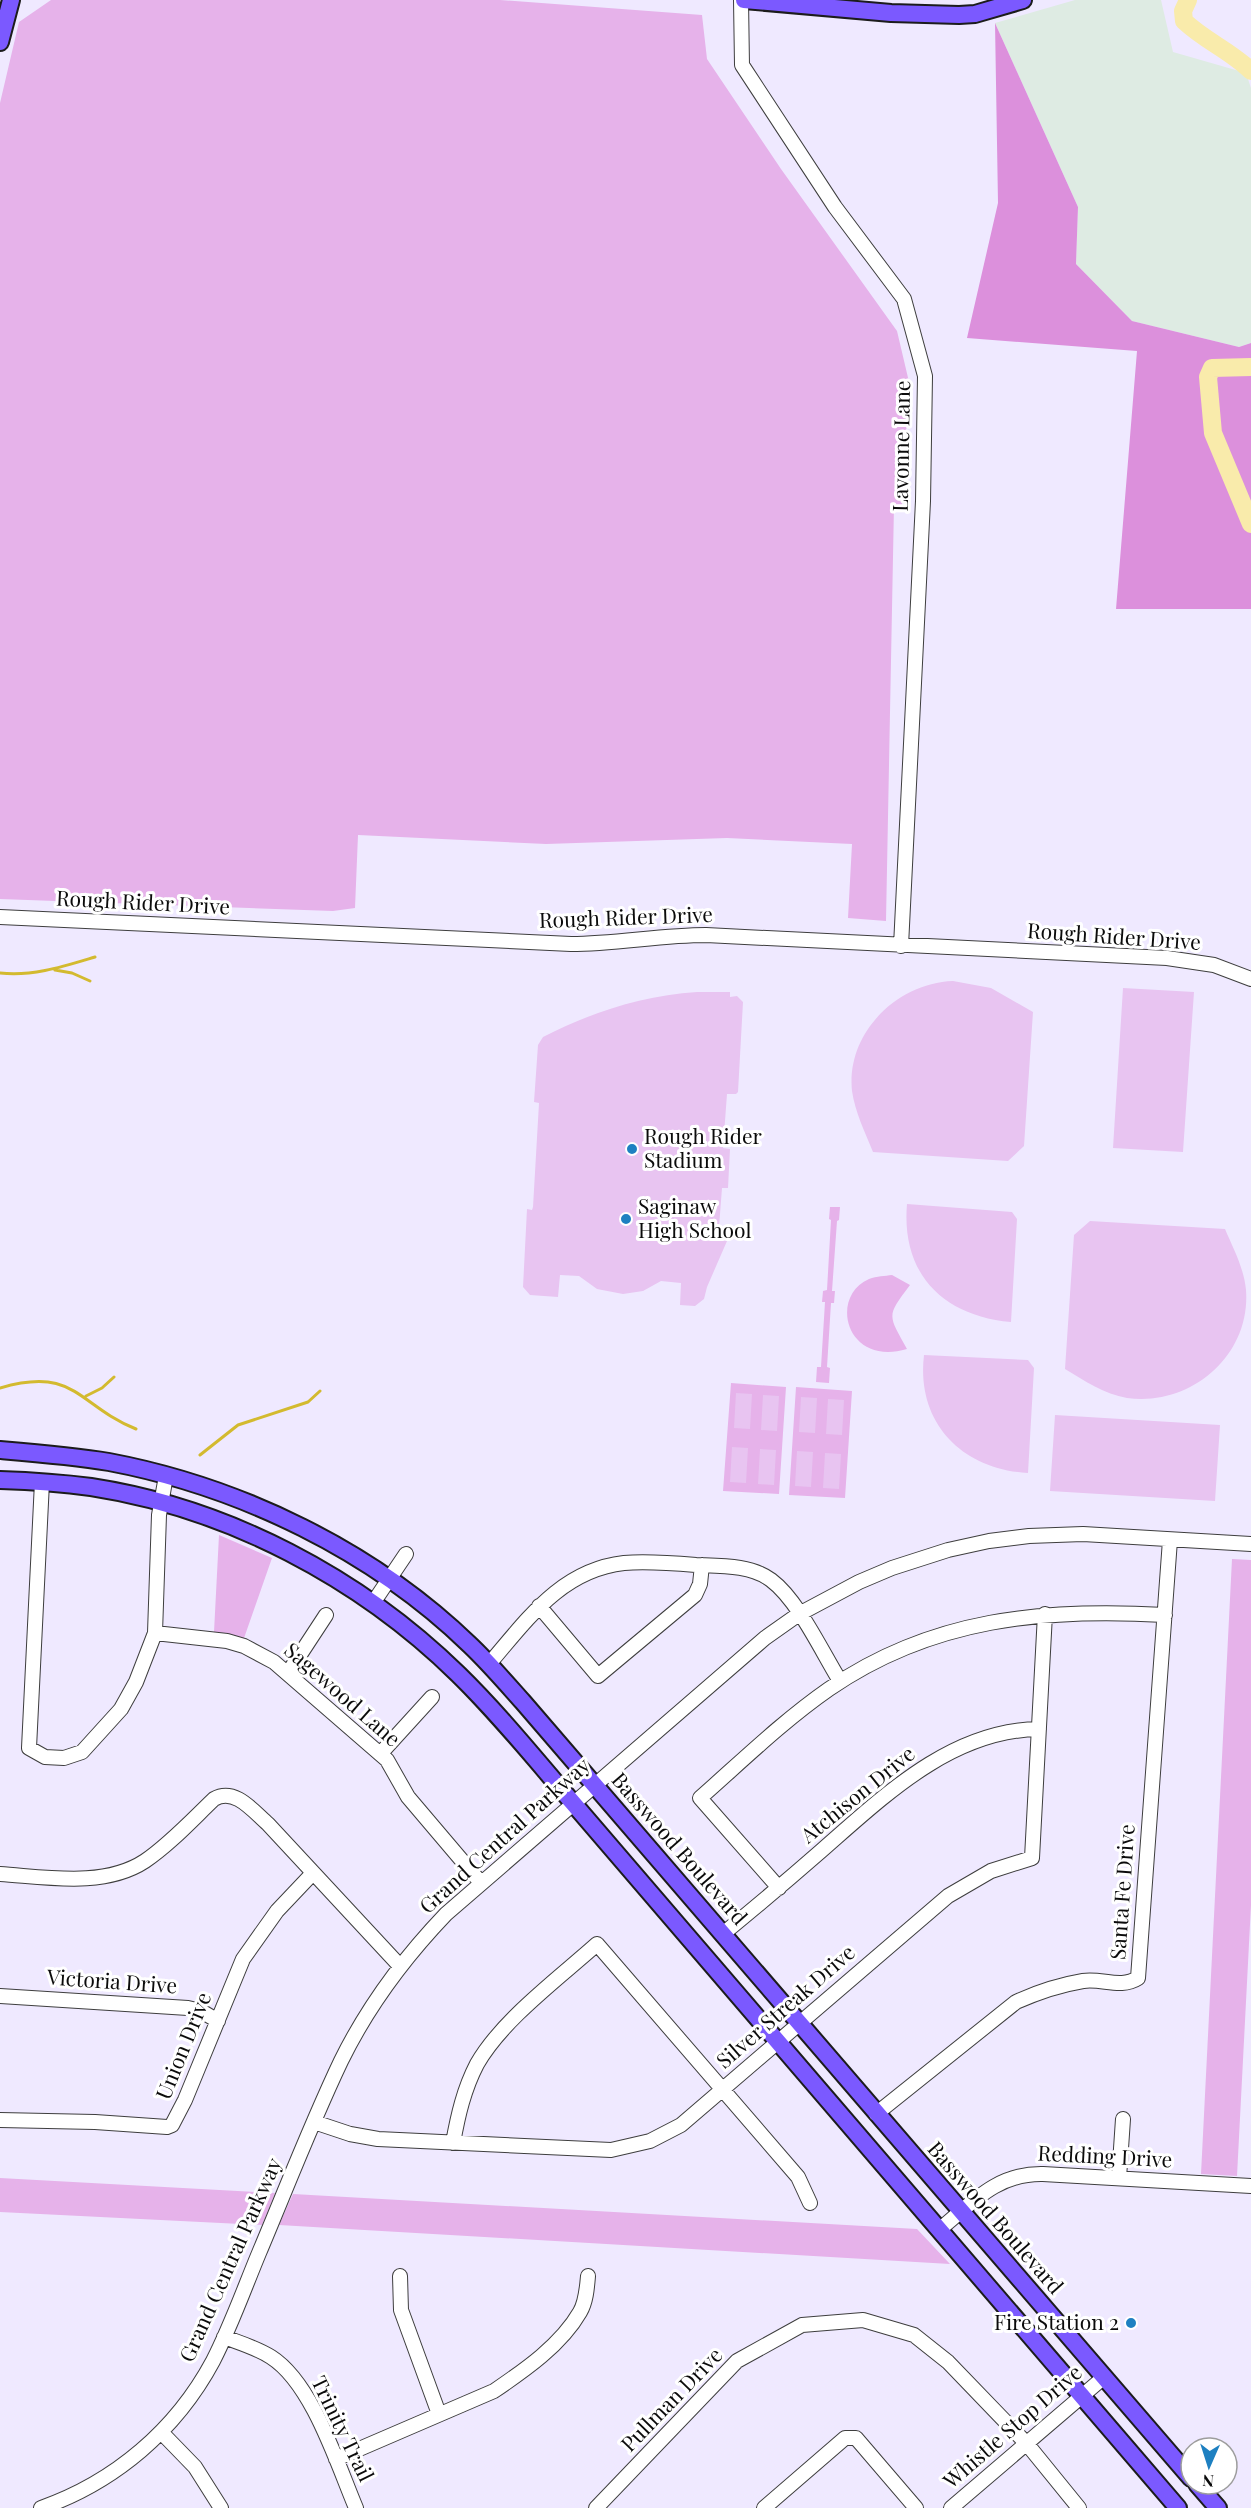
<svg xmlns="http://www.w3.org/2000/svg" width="1251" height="2508" viewBox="0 0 1251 2508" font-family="'Playfair Display',serif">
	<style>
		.industrial { fill: #deebe3 }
		.green { fill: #e6b2ea }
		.forest { fill: #dc90dc }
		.pitch { fill: #e8c4f1 }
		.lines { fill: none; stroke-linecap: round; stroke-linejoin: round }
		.stream { stroke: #d3ba2f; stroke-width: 3 }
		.river { stroke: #f9ebab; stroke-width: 18 }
		.minor-casing { stroke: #3e3e3e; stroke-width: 16 }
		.major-casing { stroke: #1c1c1c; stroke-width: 20 }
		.minor { stroke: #fff; stroke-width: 14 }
		.major { stroke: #7b59ff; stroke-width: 16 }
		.poi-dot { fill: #1e80c1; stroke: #fff; stroke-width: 2 }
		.labels { text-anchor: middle; stroke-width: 6; stroke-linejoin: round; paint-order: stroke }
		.street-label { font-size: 21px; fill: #0b0b0b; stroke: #fff }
		.poi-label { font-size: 21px; fill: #0b0b0b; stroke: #fff; text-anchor: start }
	</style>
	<rect width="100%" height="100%" fill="#efe9ff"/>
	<path class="industrial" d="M1075,0H1161L1173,52L1246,73L1251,88V343L1239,347L1132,321L1076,264L1078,207L995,23Z"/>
	<path class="green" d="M51,0H500L702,15L707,59L781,169L897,331L909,382L902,505H894L886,921L848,918L852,844L727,838L546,844L358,835L355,908L333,911L0,899V103L19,22Z
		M830,1207H840L839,1220L837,1221L832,1291H835L834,1303H831L827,1367L830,1368L829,1383L816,1382L817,1367H821L825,1302H822L823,1291L827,1290L831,1220L829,1219Z
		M892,1275L910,1285C886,1317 888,1314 907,1349C845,1367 829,1296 869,1279C877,1276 885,1276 892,1275Z
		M731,1383L786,1387L779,1494L723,1491Z
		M796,1387L852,1391L845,1498L789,1495Z
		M219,1535L272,1558L243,1641L214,1632Z
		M1232,1559L1251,1560V1905L1237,2176L1201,2174Z
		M0,2178L275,2193L262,2225L0,2212Z
		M293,2194L917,2229L950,2264L279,2225Z"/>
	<path class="forest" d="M995,23L1078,207L1076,264L1132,321L1239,347L1251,343V609H1116L1137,351L967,338L998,203Z"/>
	<path class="pitch" d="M953,981L991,988L1033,1012L1024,1146L1008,1161L873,1152C865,1132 855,1112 852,1091C846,1033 897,983 953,981Z
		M1123,988L1194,992L1183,1152L1113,1148Z
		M697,992H730V997L737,996L743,1002L738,1092L736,1094H727L723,1148L730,1149L728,1188H722L718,1240L727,1241L707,1287L704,1299L695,1306L680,1305L681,1283L661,1281L643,1291L623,1294L597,1289L579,1276L560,1275L558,1297L530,1295L523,1287L527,1209L532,1210L533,1207L539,1103L534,1102L538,1045L543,1037C592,1012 641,996 697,992Z
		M907,1204L1012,1212L1017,1219L1011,1322C943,1316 901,1274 907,1204Z
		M1090,1221L1225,1229C1233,1248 1244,1268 1246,1290C1251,1356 1190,1407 1127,1398C1104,1394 1085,1381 1065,1369L1074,1235Z
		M924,1355L1028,1360L1034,1368L1028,1473C961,1469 916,1422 924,1355Z
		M736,1393L752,1394L750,1429L734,1428Z
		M763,1395L779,1396L777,1431L761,1430Z
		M801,1397L817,1398L815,1433L799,1432Z
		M828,1399L844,1400L842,1435L826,1434Z
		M1055,1415L1220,1425L1215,1501L1050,1491Z
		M732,1447L748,1448L746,1483L730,1482Z
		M760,1449L776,1450L774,1485L758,1484Z
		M797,1451L813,1452L811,1487L795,1486Z
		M825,1453L841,1454L839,1489L823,1488Z"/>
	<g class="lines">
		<path class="stream" d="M55,970L72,973L90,981
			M0,973C32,977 65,966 95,957
			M0,1388C76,1366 77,1405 136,1429
			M86,1396L102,1388L114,1377
			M200,1455L238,1425L308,1402L320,1391"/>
		<path class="river" d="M1188,0L1183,11L1184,21C1205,41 1231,51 1251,71
			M1251,367L1212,368L1208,377L1213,433L1251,524"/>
		<defs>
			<path id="minor" d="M741,0L742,65L835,207L904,299L925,376L923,501L901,946
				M0,917L571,944C616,944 661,935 706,935L1167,958L1214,965L1251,979
				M42,1482L29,1748L45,1757L64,1758L82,1752L121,1709L136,1682L155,1633L159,1515L166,1476
				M373,1603L406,1554
				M539,1606L598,1676L695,1595L700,1584L702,1565
				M155,1633L227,1641L244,1646L274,1662L387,1760L408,1797L481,1883
				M489,1664C527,1620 561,1570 624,1563C648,1561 672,1563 696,1565C721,1566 751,1565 771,1580C798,1600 822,1652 840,1681
				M288,1673L326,1615
				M381,1753L432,1697
				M0,1874C46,1877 104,1888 145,1861C170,1844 192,1820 214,1799C235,1787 253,1811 268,1824L399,1965
				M779,1888L700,1798C742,1761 783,1721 829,1689C932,1618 1045,1608 1165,1615
				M724,1933C757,1906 789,1879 821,1851C884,1796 951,1730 1039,1729
				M0,1996L188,2008L201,2011L218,2021
				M876,2114L1016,2002C1038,1992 1059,1985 1083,1981C1102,1978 1121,1989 1138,1978L1170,1540
				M0,2120L95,2122L167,2127L172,2125L185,2100L243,1959L277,1911L313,1873
				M314,2122L350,2134L378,2139L611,2150L650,2141L681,2125L948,1896L991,1871L1032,1858L1045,1614
				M453,2143C458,2115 464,2089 477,2064C502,2020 559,1978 597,1944L798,2177L810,2203
				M1119,2178L1123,2119
				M939,2230C972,2203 997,2173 1043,2174L1251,2186
				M400,2276L401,2310L439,2414
				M224,2337C240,2343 257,2348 271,2357C312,2383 337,2463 356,2508
				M162,2433L195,2467L221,2508
				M336,2459L494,2391C525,2370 561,2345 580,2312C586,2302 587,2288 588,2276
				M41,2508C115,2482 176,2430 213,2361C231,2326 244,2289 259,2253C286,2189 311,2124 341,2061C368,2006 403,1959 446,1914L765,1638L799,1614L859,1582L892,1568L948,1550L989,1541L1029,1536L1083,1534L1251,1544
				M596,2508L737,2361L802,2325L863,2320L914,2335L948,2362L1027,2444L1079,2508
				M764,2508L845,2438H856L916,2508
				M951,2508L1103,2378"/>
			<path id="major" d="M744,0L891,13L959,15L975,14L1023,0
				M0,42L11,0
				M0,1450C36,1453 73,1456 109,1462C241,1487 373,1551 470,1645C489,1663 506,1683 523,1702L1191,2478
				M0,1480C30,1481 61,1483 91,1487C228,1508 360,1578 458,1674C499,1714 536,1760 573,1803L1178,2508
				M1197,2484L1218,2508"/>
		</defs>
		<use href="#minor" class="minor-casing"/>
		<use href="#major" class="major-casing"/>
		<use href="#minor" class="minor"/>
		<use href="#major" class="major"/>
	</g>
	<g class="poi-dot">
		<circle cx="632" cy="1149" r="6"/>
		<circle cx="626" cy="1219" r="6"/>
		<circle cx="1131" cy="2323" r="6"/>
	</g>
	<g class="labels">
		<g class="street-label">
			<text transform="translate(902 446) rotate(-89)" y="7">Lavonne Lane</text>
			<text transform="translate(143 903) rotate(3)" y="7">Rough Rider Drive</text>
			<text transform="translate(626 918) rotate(-2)" y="7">Rough Rider Drive</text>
			<text transform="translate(1114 937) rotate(4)" y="7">Rough Rider Drive</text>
			<text transform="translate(342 1695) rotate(41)" y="7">Sagewood Lane</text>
			<text transform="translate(858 1795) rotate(-39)" y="7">Atchison Drive</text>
			<text transform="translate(505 1836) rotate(-42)" y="7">Grand Central Parkway</text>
			<text transform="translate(679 1849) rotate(49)" y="7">Basswood Boulevard</text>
			<text transform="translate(1123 1892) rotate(-86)" y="7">Santa Fe Drive</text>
			<text transform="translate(112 1982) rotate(4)" y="7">Victoria Drive</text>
			<text transform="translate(786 2007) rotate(-41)" y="7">Silver Streak Drive</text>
			<text transform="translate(184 2046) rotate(-68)" y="7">Union Drive</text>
			<text transform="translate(1105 2157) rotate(3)" y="7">Redding Drive</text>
			<text transform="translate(995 2218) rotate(49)" y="7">Basswood Boulevard</text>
			<text transform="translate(231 2260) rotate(-66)" y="7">Grand Central Parkway</text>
			<text transform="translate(672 2400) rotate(-46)" y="7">Pullman Drive</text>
			<text transform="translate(1013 2427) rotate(-41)" y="7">Whistle Stop Drive</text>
			<text transform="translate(342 2429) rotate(64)" y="7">Trinity Trail</text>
		</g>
		<g class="poi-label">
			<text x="644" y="1144">Rough Rider<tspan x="644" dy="24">Stadium</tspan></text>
			<text x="638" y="1214">Saginaw<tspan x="638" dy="24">High School</tspan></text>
			<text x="1119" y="2330" text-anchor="end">Fire Station 2</text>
		</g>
	</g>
	<g transform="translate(1209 2466) rotate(183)"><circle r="28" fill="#ffffff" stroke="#9d9d9d" stroke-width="1.5"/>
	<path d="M0-4.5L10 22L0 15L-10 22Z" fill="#1e80c1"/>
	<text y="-9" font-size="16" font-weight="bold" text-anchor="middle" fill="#0b0b0b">N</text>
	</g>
</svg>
